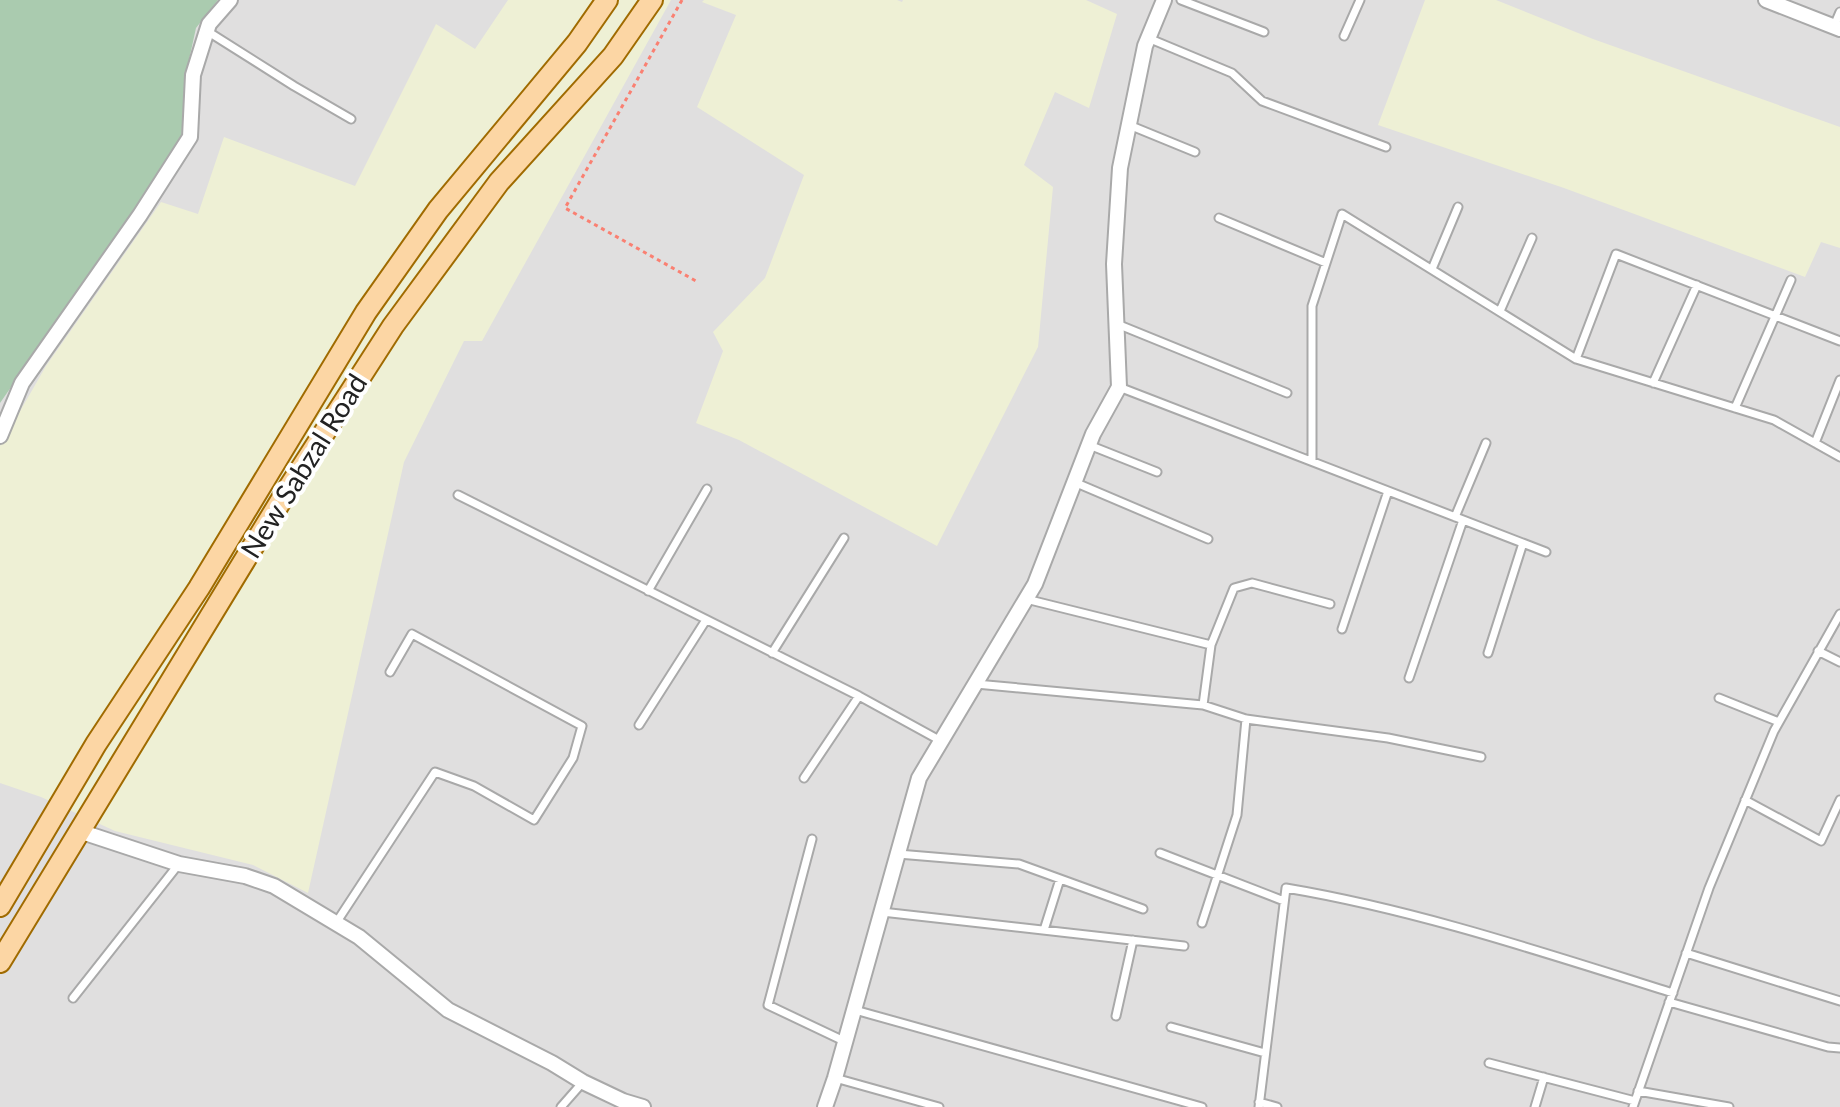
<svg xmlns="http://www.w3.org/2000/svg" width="1840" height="1107" viewBox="0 0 1840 1107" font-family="Lato,sans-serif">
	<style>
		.residential { fill: #e0dfdf }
		.farmland { fill: #eef0d5 }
		.cemetery { fill: #aacbaf }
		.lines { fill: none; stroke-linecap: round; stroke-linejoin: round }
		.lane-casing { stroke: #a9a9a9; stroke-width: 11 }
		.street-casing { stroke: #a9a9a9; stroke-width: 18 }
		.primary-casing { stroke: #a06b00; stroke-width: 24 }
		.path { stroke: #fa8072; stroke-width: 3; stroke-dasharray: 4 4; stroke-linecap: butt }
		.lane { stroke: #fff; stroke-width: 7 }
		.street { stroke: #fff; stroke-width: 14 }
		.primary { stroke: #fcd6a4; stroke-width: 20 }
		.labels { text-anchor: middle; stroke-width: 8; stroke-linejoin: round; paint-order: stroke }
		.street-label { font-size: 28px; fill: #222; stroke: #fff }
	</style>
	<rect width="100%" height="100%" fill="#f2efe9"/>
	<path class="residential" d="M0,0H1840V1107H0Z"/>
	<path class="farmland" d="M508,0H671L482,341H464L404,462L308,893L253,865L115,831L41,797L0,783V446L46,366L161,202L198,214L224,137L355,186L436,24L475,49Z
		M704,0H897L902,2L903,0H1086L1117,14L1089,108L1055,92L1024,165L1053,187L1038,347L937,546L739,440L696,423L723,351L713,332L765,278L804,175L697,107L736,15L702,2Z
		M1425,0H1496L1593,39L1840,127V248L1821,242L1805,277L1564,188L1378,125Z"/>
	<path class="cemetery" d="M0,0H218L196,28L185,78L181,143L0,403Z"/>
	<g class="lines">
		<defs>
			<path id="lane" d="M1181,0L1264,32
				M1834,26L1840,12
				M207,31L294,86L351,119
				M1344,36L1360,0
				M1148,38L1232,73L1262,101L1386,147
				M1129,125L1195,152
				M1219,218L1326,263
				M1432,269L1458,207
				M1500,311L1532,238
				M1117,324L1287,393
				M1576,359L1616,254L1840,341
				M1653,383L1697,285
				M1119,387L1546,552
				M1735,408L1791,280
				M1815,443L1840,380
				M1089,445L1157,472
				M1312,461V306L1342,214L1576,359L1774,420L1840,457
				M1074,482L1208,539
				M458,495L859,696L941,741
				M1455,517L1486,443
				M648,591L707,489
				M1026,599L1211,645
				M1342,629L1388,491
				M1818,651L1840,662
				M772,653L844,538
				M1488,653L1523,543
				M1409,678L1463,520
				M976,684L1203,705L1246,719L1388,738L1481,757
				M1719,698L1779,722
				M1203,705L1211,645L1234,588L1252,583L1330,604
				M639,725L706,620
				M804,778L859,696
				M1745,800L1821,841L1840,800
				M812,839L768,1005L846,1042
				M1160,853L1284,901
				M898,854L1019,864L1143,909
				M882,912L1184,946
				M336,923L435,772L474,786L534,820L573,758L582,726L412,634L390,672
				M1202,923L1237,815L1246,719
				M1044,930L1060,879
				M1686,953L1840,1001
				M73,998L178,865
				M1669,1002L1828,1047L1840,1048
				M855,1010L1202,1107
				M1116,1016L1133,940
				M1171,1027L1265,1053
				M1489,1063L1635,1101
				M835,1078L939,1107
				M1638,1091L1729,1107
				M1259,1102L1277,1107
				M561,1107L583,1082
				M1259,1107L1286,888C1417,910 1545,953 1673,993
				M1535,1107L1544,1077
				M1633,1107L1709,888L1774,731L1840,614"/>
			<path id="street" d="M1766,0L1840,29
				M0,436L22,383L140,215L190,137L193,75L209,24L230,0
				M79,831L179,864L245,876L274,886L359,937L448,1010L552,1063L583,1082L623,1101L643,1107
				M825,1107L835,1078L919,778L1035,584L1093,434L1119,387L1114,264L1120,168L1145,46L1164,0"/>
			<path id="primary" d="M0,906L96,744L199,588L366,312L438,210L577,43L607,0
				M0,962L288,489L393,326L499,182L613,56L652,0"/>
		</defs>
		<use href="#lane" class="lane-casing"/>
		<use href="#street" class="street-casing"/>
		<use href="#primary" class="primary-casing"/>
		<path class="path" d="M682,0L565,208L696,281"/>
		<use href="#lane" class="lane"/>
		<use href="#street" class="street"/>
		<use href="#primary" class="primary"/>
	</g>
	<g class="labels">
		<g class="street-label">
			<text transform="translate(304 466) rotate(-58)" y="10">New Sabzal Road</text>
		</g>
	</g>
</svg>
